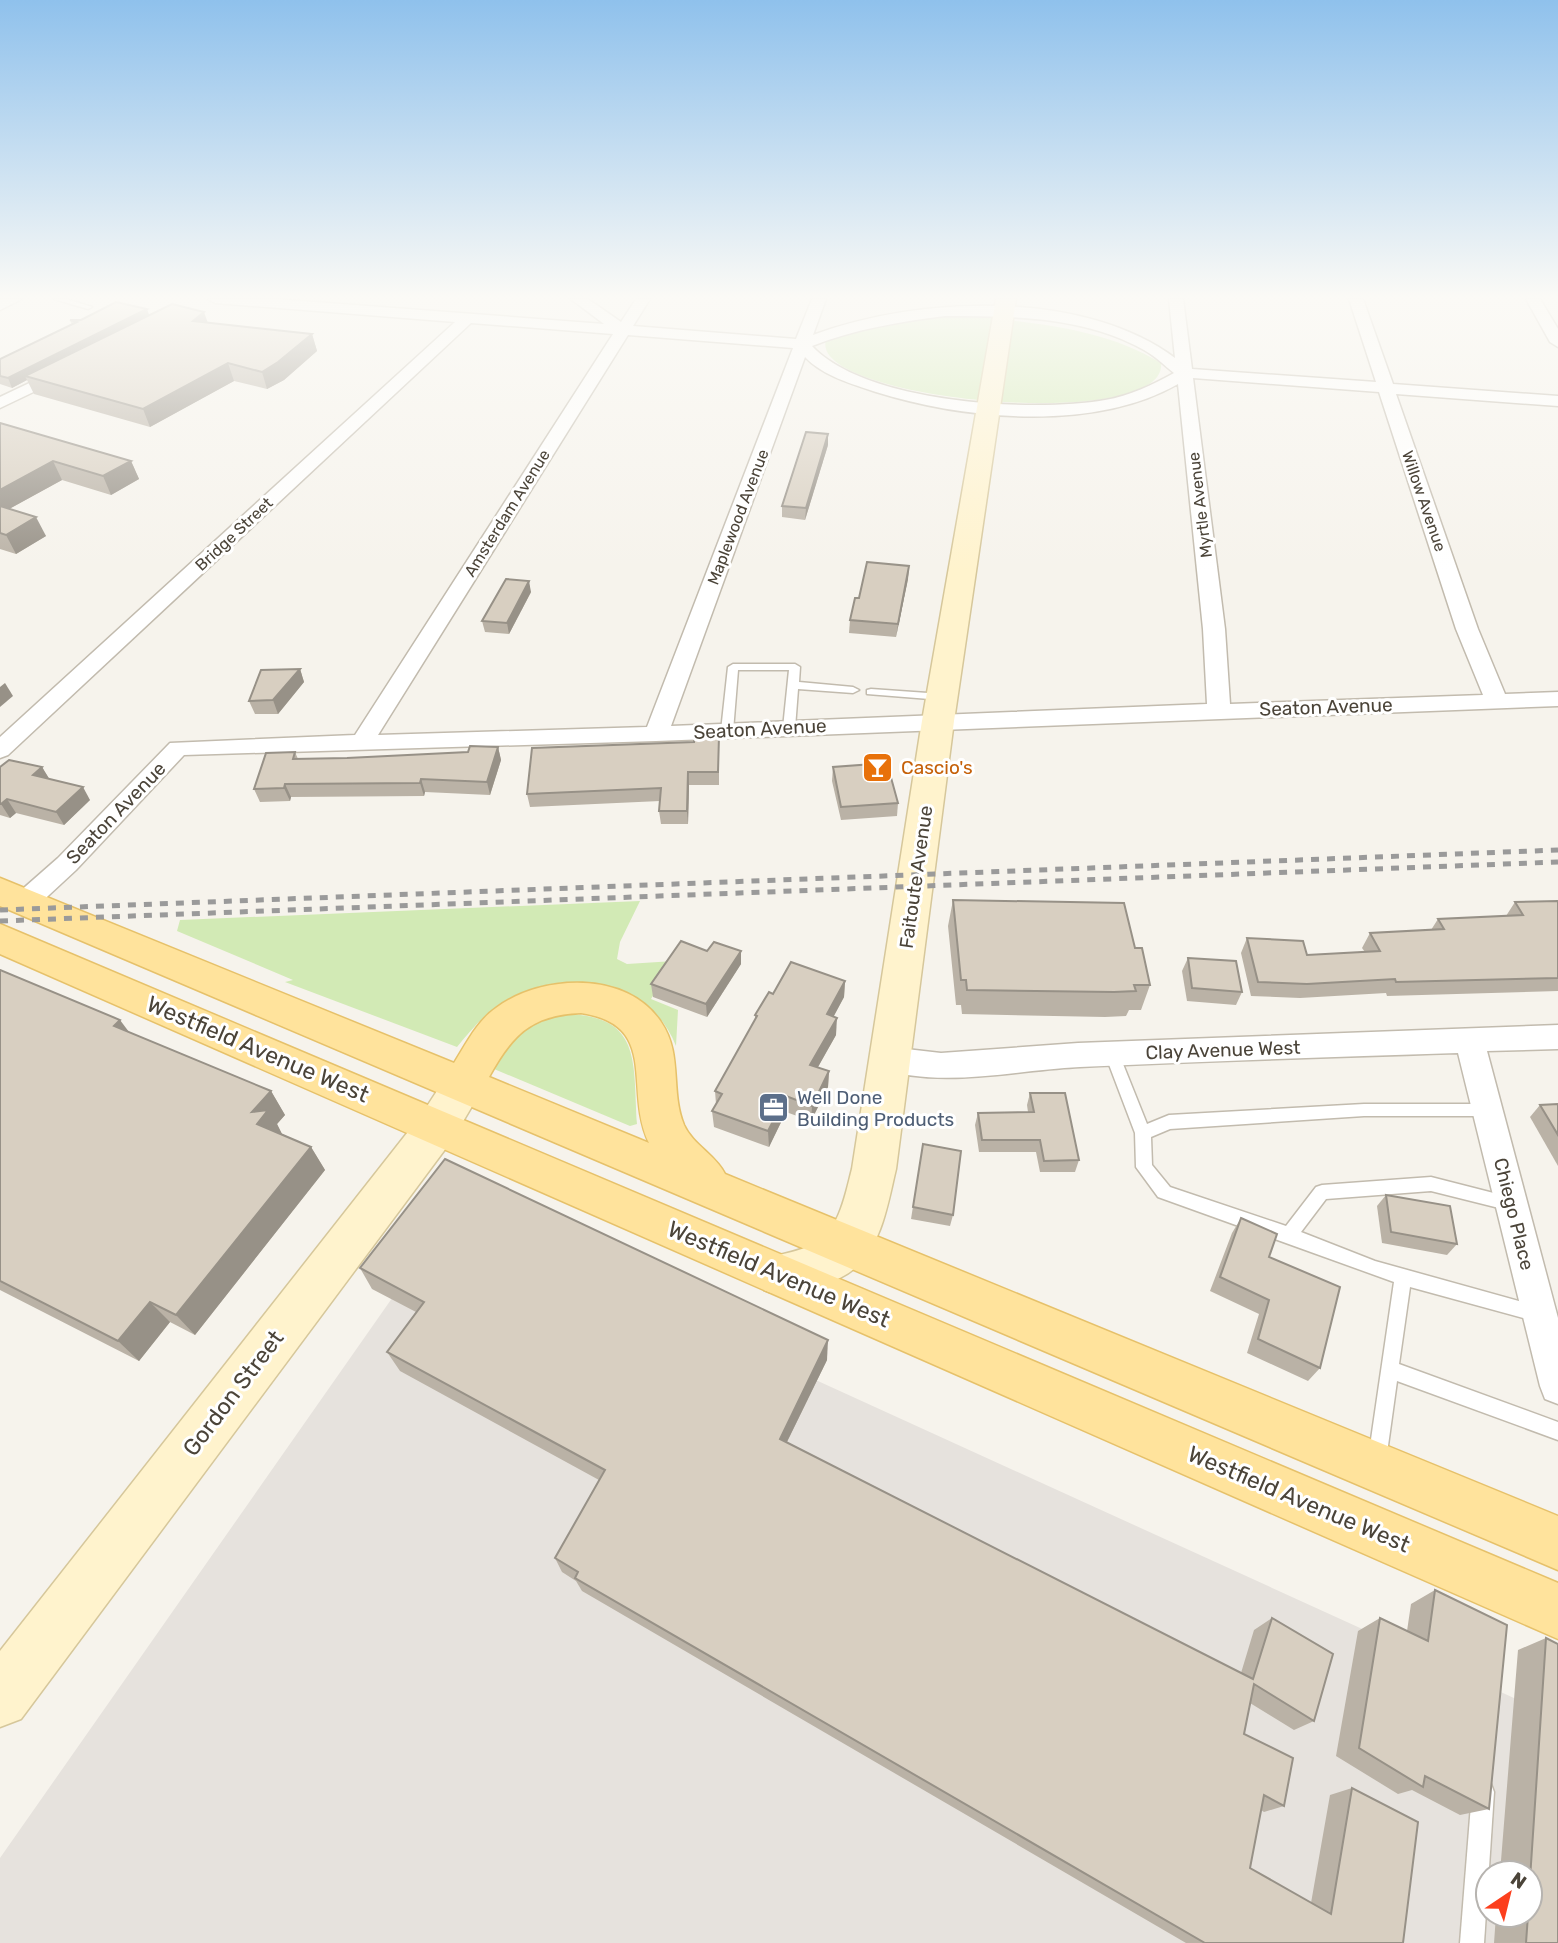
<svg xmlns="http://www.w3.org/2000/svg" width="1558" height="1943" viewBox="0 0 1558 1943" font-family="Rubik,sans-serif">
  <rect width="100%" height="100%" fill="#f6f3ec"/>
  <path fill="#e6e2dd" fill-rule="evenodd" d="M451 1214 1558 1718V1943H0V1858ZM1488 1873H1530V1915H1488Z"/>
  <g fill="#d2eab5">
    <path d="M971 316C1035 323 1104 328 1161 363 1169 434 807 401 826 340L857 326 936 317Z"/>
    <path d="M640 901 620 942 617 959 627 964 674 961 651 999 678 1010 676 1046C649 976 561 967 503 1002 484 1014 471 1030 457 1047L285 982 293 980 177 931 180 920Z"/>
    <path d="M558 1014C642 1013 633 1058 637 1124L630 1126 494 1069 491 1063 528 1026Z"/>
  </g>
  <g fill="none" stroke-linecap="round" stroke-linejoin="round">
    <defs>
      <g id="lane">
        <path d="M54 299H66L92 307 88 309Z"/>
        <path d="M733 664H795L800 667 799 682 853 687 859 690 853 693 798 689 795 728 789 732 783 728 789 670H738L733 731 727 735 721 731 728 667Z"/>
        <path d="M871 689 942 694 948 697 942 700 867 694V690Z"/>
        <path d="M1112 1048 1117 1050 1119 1054 1147 1124 1169 1115 1364 1104H1487L1492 1105 1495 1110 1492 1115 1487 1116H1364L1170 1129 1151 1137 1152 1165 1170 1187 1286 1226 1316 1187 1322 1185 1431 1177 1517 1199 1519 1204 1517 1209 1511 1211 1431 1191 1326 1199 1301 1232 1375 1261 1544 1308 1547 1314 1544 1320 1538 1322 1410 1287 1399 1364 1558 1422V1440L1397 1381 1386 1460 1384 1467 1377 1469 1370 1467 1368 1460 1394 1282 1158 1197 1136 1167 1135 1133 1105 1054 1107 1050Z"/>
        <path d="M1483 1781 1491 1784 1494 1792 1484 1943H1460L1472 1792 1475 1784Z"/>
      </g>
      <g id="street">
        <path d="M3 299H22L0 310V300Z"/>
        <path d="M208 299H275L604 324 571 299H588L621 322 636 299H650L633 326 796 339 812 299H826L813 335C918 296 1082 289 1175 358L1169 299H1183L1192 369 1376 382 1349 299H1363L1393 384 1558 396V406L1396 394 1478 629 1505 694 1558 692V706L656 741 184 755 76 870 35 908 26 911 17 908 13 901 17 894 58 858 170 743 355 735 613 334 471 323 8 755 0 758V737L455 322 215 303ZM945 316C1011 316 1084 316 1144 350 1155 356 1164 365 1174 373 1152 385 1130 396 1105 400 1031 413 865 403 812 346 856 329 898 322 945 316ZM628 335 793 348 647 727 378 735ZM805 357C823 376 852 384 876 392 966 420 1094 432 1178 384L1203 629 1207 704 671 726ZM1193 378 1379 392 1456 629 1483 695 1230 704 1225 629Z"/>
        <path d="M1526 299H1540L1558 329V347L1550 342Z"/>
        <path d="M63 367 69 369 71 372 69 375 0 408V397Z"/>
        <path d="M1558 1025V1049L1487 1051 1558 1318V1404L1545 1399 1540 1386 1458 1053C1332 1057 1206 1061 1080 1067 1015 1070 941 1089 878 1068L874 1059 878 1050 889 1047 941 1053 1078 1043Z"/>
      </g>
      <g id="secondary">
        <path d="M996 299H1016L954 721 896 1169C888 1202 882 1245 855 1268 844 1278 830 1282 816 1287 797 1294 783 1298 764 1290L758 1275 764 1260C778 1254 793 1253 807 1247 839 1235 844 1199 852 1169L922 721Z"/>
        <path d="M463 1069 478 1074 484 1086 452 1140 21 1719 0 1727V1651L422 1114 448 1074Z"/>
      </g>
      <g id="primary">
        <path d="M0 878 454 1063C466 1044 477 1021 496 1008 541 974 627 970 661 1022 683 1054 670 1091 684 1125 693 1145 716 1155 725 1174L1558 1516V1570L0 906ZM581 1013C661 1025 623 1089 649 1143L489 1077C512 1035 531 1015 581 1013Z"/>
        <path d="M0 924 1558 1583V1639L0 954Z"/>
      </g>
    </defs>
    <use href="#lane" stroke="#c2bbae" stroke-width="3"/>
    <use href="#street" stroke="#c2bbae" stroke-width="3"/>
    <use href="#secondary" stroke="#d6c79b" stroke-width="3"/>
    <use href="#primary" stroke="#e6c16a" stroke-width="3"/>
    <use href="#lane" fill="#fff" fill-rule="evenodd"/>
    <use href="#street" fill="#fff" fill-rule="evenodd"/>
    <use href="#secondary" fill="#fff3cd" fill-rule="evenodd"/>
    <use href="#primary" fill="#ffe39c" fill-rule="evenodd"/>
    <g stroke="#9a9a9a" stroke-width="5" stroke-dasharray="8 8" stroke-linecap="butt">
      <path d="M0 910 1558 850"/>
      <path d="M0 921 1558 862"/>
    </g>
  </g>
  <g fill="#bab2a6">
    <path d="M147 309 149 316 312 334 317 351 284 380 267 389 234 381 150 427 34 394 27 380 12 388 0 384V359L72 325 70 320H81Z"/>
    <path d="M0 423 131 461 139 479 111 495 62 480 9 509 46 536 16 554 0 549Z"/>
    <path d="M828 445 805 520 782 517V506Z"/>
    <path d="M909 566 908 579 896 637 849 633 850 620 859 598Z"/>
    <path d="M531 592 509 634 485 632 482 621Z"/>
    <path d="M300 669 304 682 278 714H255L249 701Z"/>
    <path d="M498 747 501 760 490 795 425 792 424 796 291 797 290 801 260 802 254 789 295 752 298 759 347 758 468 752Z"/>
    <path d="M719 748V785H689L688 824H661L659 811 660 801 530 807 527 794Z"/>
    <path d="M0 767H42L49 779 90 800 64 825 16 813 10 818 0 815Z"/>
    <path d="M833 767 898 803 897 816 841 820 832 781Z"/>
    <path d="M953 900 1135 948 1150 985 1141 1010H1129L1126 1016 1105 1017 962 1014 961 1005H956L948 926Z"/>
    <path d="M1558 901V991L1387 996 1386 993 1300 998 1251 996 1241 953 1247 938 1307 955 1365 952 1362 948 1370 933 1431 930 1438 919 1506 916 1515 902Z"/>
    <path d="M707 951H741V964L707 1017 653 997 651 984Z"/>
    <path d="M1188 958 1242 992 1236 1005 1187 1001 1182 971Z"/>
    <path d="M0 970 129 1032 271 1091 285 1115 277 1124 282 1134 311 1147 325 1170 195 1335 170 1322 139 1361 0 1290Z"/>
    <path d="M845 981 844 997 833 1017 836 1035 818 1067 829 1071 828 1087 811 1121 786 1112 769 1147 714 1127 712 1111 716 1104 715 1091 755 1020V1015L773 994Z"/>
    <path d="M1030 1093 1079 1160 1075 1172H1040L1036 1152H979L975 1125 978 1113 1028 1112 1027 1105Z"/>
    <path d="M1558 1104V1166L1530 1117 1540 1105Z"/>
    <path d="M923 1144 953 1215 950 1226 911 1219Z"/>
    <path d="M1386 1195 1457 1244 1447 1255 1382 1243 1377 1206Z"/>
    <path d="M1241 1218 1320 1368 1308 1381 1247 1353 1259 1314 1210 1291 1232 1233Z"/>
    <path d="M360 1268 827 1360 787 1442 1241 1673 1254 1630 1272 1618 1314 1721 1294 1730 1250 1703 1244 1734 1284 1806 1264 1812 1261 1810 1250 1868 1311 1903 1330 1795 1352 1788 1403 1943H1186L582 1591 576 1581 562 1572 555 1558 599 1480 400 1371 387 1352 416 1312 372 1289Z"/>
    <path d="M1435 1590 1489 1809 1460 1815 1412 1790 1398 1794 1336 1756 1358 1631 1380 1618 1407 1631 1411 1604Z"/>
    <path d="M1546 1638 1558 1943H1494L1496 1915H1530V1873H1500L1518 1650Z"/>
  </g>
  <g fill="#979187">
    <path d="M147 309 150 318 25 376 27 380 12 388 8 378Z"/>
    <path d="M204 312 210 329 193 321Z"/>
    <path d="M312 334 317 351 284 380 267 389 262 372Z"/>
    <path d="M228 363 234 381 150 427 143 409Z"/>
    <path d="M828 434V445L805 520 806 508Z"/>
    <path d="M53 461 62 480 0 514V490Z"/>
    <path d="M131 461 139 479 111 495 103 476Z"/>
    <path d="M36 517 46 536 16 554 6 535Z"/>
    <path d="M909 566 908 579 896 637 898 624Z"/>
    <path d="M529 581 531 592 509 634 507 623Z"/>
    <path d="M300 669 304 682 278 714 273 700Z"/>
    <path d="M5 683 13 696 0 707V687Z"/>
    <path d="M498 747 501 760 490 795 487 782Z"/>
    <path d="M42 767 50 780 33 775Z"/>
    <path d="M688 772 689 785 688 824 687 811Z"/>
    <path d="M421 779 425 792 424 796 420 783Z"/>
    <path d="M285 784 291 797 290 801 284 788Z"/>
    <path d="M83 787 90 800 64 825 56 812Z"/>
    <path d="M7 799 16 813 10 818 1 804Z"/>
    <path d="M741 951V964L707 1017 706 1004Z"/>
    <path d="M845 981 844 997 826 1031 827 1014Z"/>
    <path d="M837 1018 836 1035 810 1081V1065Z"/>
    <path d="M120 1020 138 1044 114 1026Z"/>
    <path d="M829 1071 828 1087 811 1121 812 1106Z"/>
    <path d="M271 1091 285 1115 277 1124 282 1134 272 1147 257 1124 252 1112Z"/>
    <path d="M786 1096V1112L769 1147 768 1131Z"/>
    <path d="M311 1147 325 1170 195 1335 176 1315Z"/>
    <path d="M150 1302 170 1322 139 1361 118 1341Z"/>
    <path d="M828 1340 827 1360 780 1456V1439Z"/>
  </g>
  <g fill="#d8cfc1" stroke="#979187" stroke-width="2">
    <path d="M116 302 147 309 8 378 0 376V359L77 322 70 320H81Z"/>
    <path d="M172 304 204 312 193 321 312 334 278 362 262 372 228 363 143 409 25 376Z"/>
    <path d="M0 423 131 461 103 476 53 461 0 490Z"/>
    <path d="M806 432 828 434 806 508 782 506Z"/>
    <path d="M0 506 36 517 6 535 0 533Z"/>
    <path d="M867 562 909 566 898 624 850 620 855 598H859Z"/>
    <path d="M506 579 529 581 507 623 482 621Z"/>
    <path d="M300 669 273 700 249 701 261 670Z"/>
    <path d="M694 736H719L718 772H688L687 811H659L661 788 527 794 532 748 694 742Z"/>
    <path d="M470 746 498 747 487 782 421 779 420 783 285 784 284 788 254 789 266 753 295 752 293 759 347 758 468 752Z"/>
    <path d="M9 760 42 767 33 775 83 787 56 812 7 799 1 804H0V767Z"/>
    <path d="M887 763 898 803 841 807 833 767Z"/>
    <path d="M953 900 1124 903 1135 948H1142L1150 985H1134L1136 991 1114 992 967 990 966 980H961Z"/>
    <path d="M1558 901V978L1396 982 1395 979 1307 984 1258 982 1247 938 1303 941 1307 955 1380 951 1370 933 1444 929 1438 919 1523 915 1515 902Z"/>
    <path d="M681 941 707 951 714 942 741 951 706 1004 651 984Z"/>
    <path d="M1188 958 1236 961 1242 992 1192 988Z"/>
    <path d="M791 962 845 981 827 1014 837 1018 810 1065 829 1071 812 1106 786 1096 768 1131 712 1111 722 1094 715 1091 757 1016 755 1015 769 992 773 994Z"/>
    <path d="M0 970 120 1020 114 1026 271 1091 252 1112 268 1110 257 1124 311 1147 176 1315 150 1302 118 1341 0 1281Z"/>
    <path d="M1030 1093H1065L1079 1160 1044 1161 1040 1140H982L978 1113 1034 1112Z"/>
    <path d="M1558 1104V1135L1540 1105Z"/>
    <path d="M923 1144 961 1151 953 1215 913 1207Z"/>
    <path d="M445 1159 828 1340 780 1439 1253 1679 1272 1618 1333 1654 1314 1721 1254 1684 1244 1734 1293 1758 1284 1806 1264 1795 1250 1868 1331 1914 1352 1788 1418 1822 1403 1943H1205L575 1578 578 1572 555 1558 605 1470 387 1352 424 1302 360 1268Z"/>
    <path d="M1386 1195 1450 1206 1457 1244 1391 1232Z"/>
    <path d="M1241 1218 1277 1234 1269 1257 1340 1287 1320 1368 1258 1339 1269 1300 1220 1277Z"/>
    <path d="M1435 1590 1507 1625 1489 1809 1425 1776 1423 1787 1359 1748 1380 1618 1428 1641Z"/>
    <path d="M1546 1638 1558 1644V1943H1526L1528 1915H1530V1879Z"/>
  </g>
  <linearGradient id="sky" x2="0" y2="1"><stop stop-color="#8fc1ec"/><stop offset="0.52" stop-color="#fbfaf6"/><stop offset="1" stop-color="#fbfaf6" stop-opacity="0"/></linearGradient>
  <rect width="1558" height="571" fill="url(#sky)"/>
  <defs>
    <symbol id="bar-square" viewBox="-11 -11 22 22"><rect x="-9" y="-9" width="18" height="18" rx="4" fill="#e8710a" stroke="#fff"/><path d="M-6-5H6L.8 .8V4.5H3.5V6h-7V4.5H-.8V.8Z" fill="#fff"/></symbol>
    <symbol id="office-square" viewBox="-11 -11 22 22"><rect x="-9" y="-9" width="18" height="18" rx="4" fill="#5c6f8a" stroke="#fff"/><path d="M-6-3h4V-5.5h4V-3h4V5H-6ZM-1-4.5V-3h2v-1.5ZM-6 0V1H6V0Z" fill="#fff"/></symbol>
  </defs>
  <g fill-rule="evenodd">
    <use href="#bar-square" x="860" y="750" width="35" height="35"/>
    <use href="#office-square" x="756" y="1090" width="35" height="35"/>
  </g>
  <g text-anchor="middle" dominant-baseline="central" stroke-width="6" stroke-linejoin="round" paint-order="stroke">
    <g font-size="16" fill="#4b4439" stroke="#fff">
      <text transform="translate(1424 501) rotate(71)">Willow Avenue</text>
      <text transform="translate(1200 505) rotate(-97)">Myrtle Avenue</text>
      <text transform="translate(507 513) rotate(-58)">Amsterdam Avenue</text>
      <text transform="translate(738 517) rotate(-69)">Maplewood Avenue</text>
      <text transform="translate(234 534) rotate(-43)">Bridge Street</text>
    </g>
    <g font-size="19" fill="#4b4439" stroke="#fff">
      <text transform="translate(1326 707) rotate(-2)">Seaton Avenue</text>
      <text transform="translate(760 729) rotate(-3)">Seaton Avenue</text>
      <text transform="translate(116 813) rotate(-46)">Seaton Avenue</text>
      <text transform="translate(916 877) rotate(-82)">Faitoute Avenue</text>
      <text transform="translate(1223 1050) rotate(-2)">Clay Avenue West</text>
      <text transform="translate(1514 1214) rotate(76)">Chiego Place</text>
    </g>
    <g font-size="19" fill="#c56008" stroke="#fff" text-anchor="start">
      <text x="901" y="767">Cascio's</text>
    </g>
    <g font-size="19" fill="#4e5e75" stroke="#fff" text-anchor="start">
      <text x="797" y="1097">Well Done<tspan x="797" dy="22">Building Products</tspan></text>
    </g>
    <g font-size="23" fill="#4b4439" stroke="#fff">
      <text transform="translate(258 1049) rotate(23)">Westfield Avenue West</text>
      <text transform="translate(779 1274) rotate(23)">Westfield Avenue West</text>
      <text transform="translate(233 1393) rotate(-53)">Gordon Street</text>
      <text transform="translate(1299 1499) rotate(23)">Westfield Avenue West</text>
    </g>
  </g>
  <g transform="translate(1509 1894) rotate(35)"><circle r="33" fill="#ffffff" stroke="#b7b4b0" stroke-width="2"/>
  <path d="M0-5L12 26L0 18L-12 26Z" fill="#fc3f1d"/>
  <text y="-10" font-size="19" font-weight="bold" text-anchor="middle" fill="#4b4439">N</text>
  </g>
</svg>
